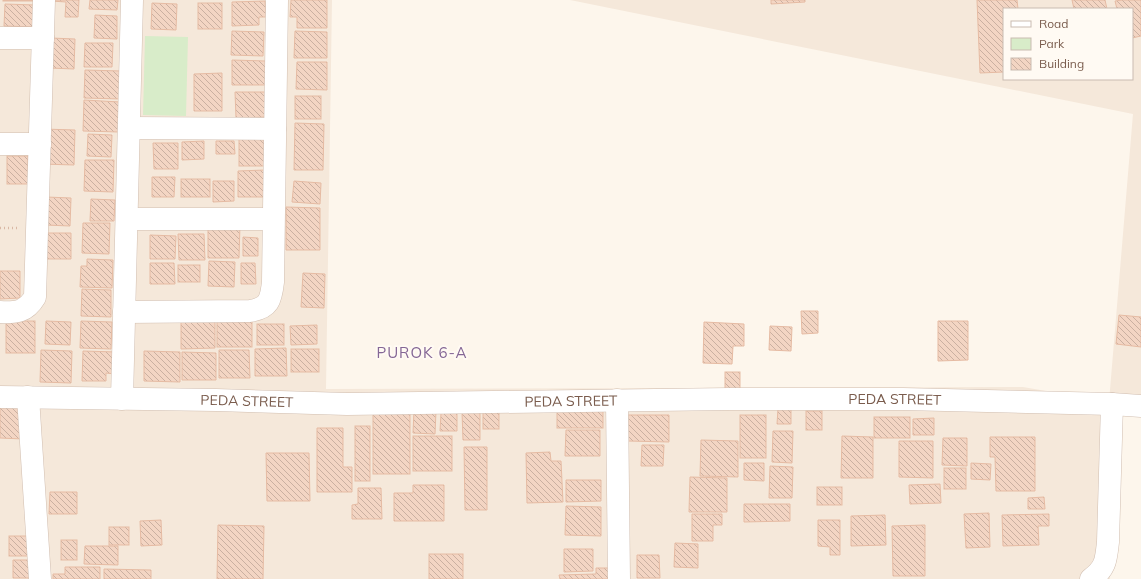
<svg xmlns="http://www.w3.org/2000/svg" width="1141" height="579" viewBox="0 0 1141 579" font-family="Mulish,sans-serif">
  <defs>
    <pattern id="building-back-hatch" width="6" height="6" patternUnits="userSpaceOnUse"><rect width="6" height="6" fill="#f3d5c3"/><path d="M-1 5l2 2M0 0l6 6M5-1l2 2" fill="none" stroke="#cab0a1"/></pattern>
  </defs>
  <rect width="100%" height="100%" fill="#fdf6ec"/>
  <path fill="#f5e8da" fill-rule="evenodd" d="M0 0H332L326 389 1023 387 1109 402 1133 114 570 0H1141V404L1109 402 1110 579H0ZM1004 9H1132V79H1004Z"/>
  <path fill="#d8ecc9" d="M145 36 188 37 186 116 143 115Z"/>
  <g fill="url(#building-back-hatch)" stroke="#e6bba3">
    <rect x="3" y="0" width="31" height="1"/>
    <path d="M51 0H79L78 17H65L66 2 51 1Z"/>
    <path d="M90 0H118L117 10 89 9Z"/>
    <path d="M291 0H327V28H297V17H290Z"/>
    <path d="M771 0H805V2L771 4Z"/>
    <path d="M977 0H1017L1018 9H1004V72L980 73Z"/>
    <path d="M1072 0H1105L1107 9H1074Z"/>
    <path d="M1122 0H1141V36L1132 38V9H1117L1115 1Z"/>
    <path d="M265 1 266 17H259V25L232 26V2Z"/>
    <path d="M152 3 177 4 176 30 151 29Z"/>
    <rect x="198" y="3" width="24" height="26"/>
    <path d="M5 4 35 5 34 27 4 26Z"/>
    <path d="M95 15 117 16V39L94 38Z"/>
    <path d="M232 31 264 32 263 56 231 55Z"/>
    <path d="M295 31 327 32V58H294Z"/>
    <path d="M51 38 75 39 74 69 50 68Z"/>
    <path d="M85 43H113L112 67H84Z"/>
    <path d="M232 60 266 61 265 85H232Z"/>
    <path d="M297 62H327V90L296 89Z"/>
    <path d="M85 70 121 71V99L84 98Z"/>
    <path d="M222 73V111H194V74Z"/>
    <path d="M235 92H267V117L236 118Z"/>
    <rect x="295" y="96" width="26" height="23"/>
    <path d="M84 100 120 102 119 132 83 131Z"/>
    <path d="M295 123 324 124 323 170H294Z"/>
    <path d="M43 129 75 130 74 165 42 164Z"/>
    <path d="M88 134 112 135 111 157 87 156Z"/>
    <rect x="239" y="136" width="27" height="30"/>
    <path d="M204 141V159L182 160V142Z"/>
    <path d="M216 141H234L235 154H216Z"/>
    <path d="M153 143H178V169H154Z"/>
    <rect x="7" y="156" width="21" height="28"/>
    <path d="M85 160H114L113 192 84 191Z"/>
    <path d="M265 170V197H238V171Z"/>
    <path d="M152 177H175L174 197H152Z"/>
    <rect x="181" y="179" width="29" height="18"/>
    <path d="M213 181H234V201L213 202Z"/>
    <path d="M294 181 321 183 320 204 292 202Z"/>
    <path d="M46 197 71 198 70 226 45 225Z"/>
    <path d="M91 199 115 200 114 221H90Z"/>
    <path d="M286 207 320 208V250H286Z"/>
    <path d="M83 223H110L109 254 82 253Z"/>
    <path d="M208 224 240 225 239 258H208Z"/>
    <path d="M47 233H71V259H46Z"/>
    <path d="M178 234H204L205 260H179Z"/>
    <path d="M150 235 176 236 175 259H150Z"/>
    <path d="M243 237 258 238V256H243Z"/>
    <path d="M87 259 113 260 112 288 80 287 81 266H87Z"/>
    <path d="M209 261 235 262 234 287 208 286Z"/>
    <path d="M150 263H174L175 284H150Z"/>
    <path d="M241 263H255L256 284H241Z"/>
    <rect x="178" y="265" width="22" height="17"/>
    <path d="M0 271H20V298L0 299Z"/>
    <path d="M303 273 325 274 324 308 301 307Z"/>
    <path d="M82 289 111 290V317L81 316Z"/>
    <path d="M801 311H818V333L802 334Z"/>
    <path d="M1119 315 1141 317V347L1116 344Z"/>
    <path d="M181 319H215V348L181 349Z"/>
    <rect x="217" y="320" width="35" height="27"/>
    <rect x="6" y="321" width="29" height="32"/>
    <path d="M46 321 71 322 70 345 45 344Z"/>
    <path d="M81 321 112 322 111 349 80 348Z"/>
    <path d="M938 321H968V360L938 361Z"/>
    <path d="M704 322 744 324V346H733L732 364 703 363Z"/>
    <rect x="257" y="324" width="27" height="21"/>
    <path d="M317 325V344L291 345 290 326Z"/>
    <path d="M770 326 792 327 791 351 769 350Z"/>
    <path d="M286 348 287 376H255V349Z"/>
    <rect x="291" y="349" width="28" height="23"/>
    <path d="M41 350 72 351 71 383 40 382Z"/>
    <path d="M219 350H249L250 378H219Z"/>
    <path d="M83 351 116 352 115 374 106 373V381H82Z"/>
    <path d="M144 351 180 352V382L144 381Z"/>
    <path d="M182 352 216 353V380H182Z"/>
    <rect x="725" y="372" width="15" height="17"/>
    <path d="M0 405 24 406 23 439 0 438Z"/>
    <path d="M778 409H791V424H777Z"/>
    <path d="M414 410 436 411 435 434 413 433Z"/>
    <rect x="557" y="411" width="46" height="17"/>
    <rect x="806" y="411" width="16" height="19"/>
    <rect x="373" y="412" width="37" height="62"/>
    <path d="M462 412H480V440H463Z"/>
    <rect x="483" y="412" width="16" height="17"/>
    <path d="M441 413H457V431H440Z"/>
    <path d="M628 415H669V442L628 441Z"/>
    <rect x="740" y="415" width="26" height="43"/>
    <rect x="874" y="417" width="36" height="21"/>
    <path d="M934 418V435H913V419Z"/>
    <rect x="355" y="426" width="15" height="55"/>
    <path d="M317 428H343V467H352V492H317Z"/>
    <path d="M566 430H600V456H565Z"/>
    <path d="M773 431H793L792 463 772 462Z"/>
    <rect x="413" y="436" width="39" height="35"/>
    <path d="M842 436 873 437V478H841Z"/>
    <path d="M990 437H1035V491H996L995 457H990Z"/>
    <path d="M943 438H967V466L942 465Z"/>
    <path d="M701 440 738 441V477L700 476Z"/>
    <path d="M899 441H933V478L899 477Z"/>
    <path d="M642 445H664L663 466H641Z"/>
    <path d="M464 447H487V510H465Z"/>
    <path d="M550 452 551 461H561L563 502 527 503 526 453Z"/>
    <path d="M266 453H309L310 501H267Z"/>
    <path d="M744 463H764V481L744 480Z"/>
    <path d="M971 463 991 464 990 480 971 479Z"/>
    <path d="M770 466 793 467 792 498H769Z"/>
    <rect x="944" y="468" width="22" height="21"/>
    <path d="M690 477 727 478V512H689Z"/>
    <path d="M566 480H601V501L566 502Z"/>
    <path d="M940 484 941 503 910 504 909 485Z"/>
    <path d="M413 485H444V521H394V493H413Z"/>
    <rect x="817" y="487" width="25" height="18"/>
    <path d="M358 488H381L382 519H352V505L358 504Z"/>
    <path d="M50 492H77V514H49Z"/>
    <path d="M1044 497 1045 509H1028V498Z"/>
    <path d="M744 504H790V521L744 522Z"/>
    <path d="M566 506 601 507V536L565 535Z"/>
    <path d="M989 513 990 547 966 548 964 514Z"/>
    <path d="M692 514H722V525H713V541H692Z"/>
    <path d="M1049 514V526H1038L1039 545 1003 546 1002 515Z"/>
    <path d="M885 515 886 545 851 546V516Z"/>
    <path d="M161 520 162 545 141 546 140 521Z"/>
    <path d="M818 520H840V555H830V547L818 546Z"/>
    <path d="M218 525 264 526 263 579H217Z"/>
    <path d="M925 525V576H893L892 526Z"/>
    <rect x="109" y="527" width="20" height="18"/>
    <rect x="9" y="536" width="19" height="20"/>
    <rect x="61" y="540" width="16" height="20"/>
    <path d="M675 543 698 544V568L674 567Z"/>
    <path d="M85 546H118V565L84 564Z"/>
    <path d="M564 549H593V571L564 572Z"/>
    <rect x="429" y="554" width="34" height="25"/>
    <path d="M637 555H659L660 578H637Z"/>
    <path d="M13 560H30L31 578H13Z"/>
    <path d="M65 567H100V579H53V574H65Z"/>
    <path d="M596 568H609V579H560L559 575 596 574Z"/>
    <path d="M104 569 151 570V579H104Z"/>
  </g>
  <g fill="none" stroke-linecap="round" stroke-linejoin="round">
    <defs>
      <g id="minor">
        <path d="M0 38H43"/>
        <path d="M129 128 275 129"/>
        <path d="M0 144H40"/>
        <path d="M127 219H273"/>
        <path d="M0 312C16 313 26 312 35 297L44 0"/>
        <path d="M124 312 250 311C269 308 271 300 273 282L277 0"/>
        <path id="s1" d="M0 397 216 400 347 404 729 399H903L1112 404 1141 406"/>
        <path d="M28 397 40 579"/>
        <path d="M122 399 132 0"/>
        <path d="M617 400 619 579"/>
        <path d="M1091 579C1106 568 1106 560 1108 542L1112 404"/>
      </g>
    </defs>
    <use href="#minor" stroke="#d1beb0" stroke-width="23"/>
    <path stroke="#d9b8a5" stroke-width="2.5" stroke-dasharray="1 3" stroke-linecap="butt" d="M0 228H17"/>
    <use href="#minor" stroke="#fff" stroke-width="22"/>
  </g>
  <g text-anchor="middle" dominant-baseline="central" stroke-width="4" stroke-linejoin="round" paint-order="stroke">
    <g font-size="14" fill="#7a5c4d" stroke="#fffaf3">
      <text stroke="none"><textPath href="#s1" startOffset="895">PEDA STREET</textPath></text>
      <text stroke="none"><textPath href="#s1" startOffset="247">PEDA STREET</textPath></text>
      <text stroke="none"><textPath href="#s1" startOffset="571">PEDA STREET</textPath></text>
    </g>
    <g font-size="15" letter-spacing="1" fill="#846695" stroke="#fffaf3">
      <text x="422" y="352">PUROK 6-A</text>
    </g>
  </g>
  <rect x="1003" y="8" width="130" height="72" fill="#fffaf3" stroke="#cabbb1"/>
  <rect x="1011" y="21" width="20" height="6" fill="#ffffff" stroke="#cabbb1"/>
  <text x="1039" y="28" font-size="12" fill="#7a5c4d">Road</text>
  <rect x="1011" y="38" width="20" height="12" fill="#d8ecc9" stroke="#cabbb1"/>
  <text x="1039" y="48" font-size="12" fill="#7a5c4d">Park</text>
  <rect x="1011" y="58" width="20" height="12" fill="url(#building-back-hatch)" stroke="#cabbb1"/>
  <text x="1039" y="68" font-size="12" fill="#7a5c4d">Building</text>
</svg>
